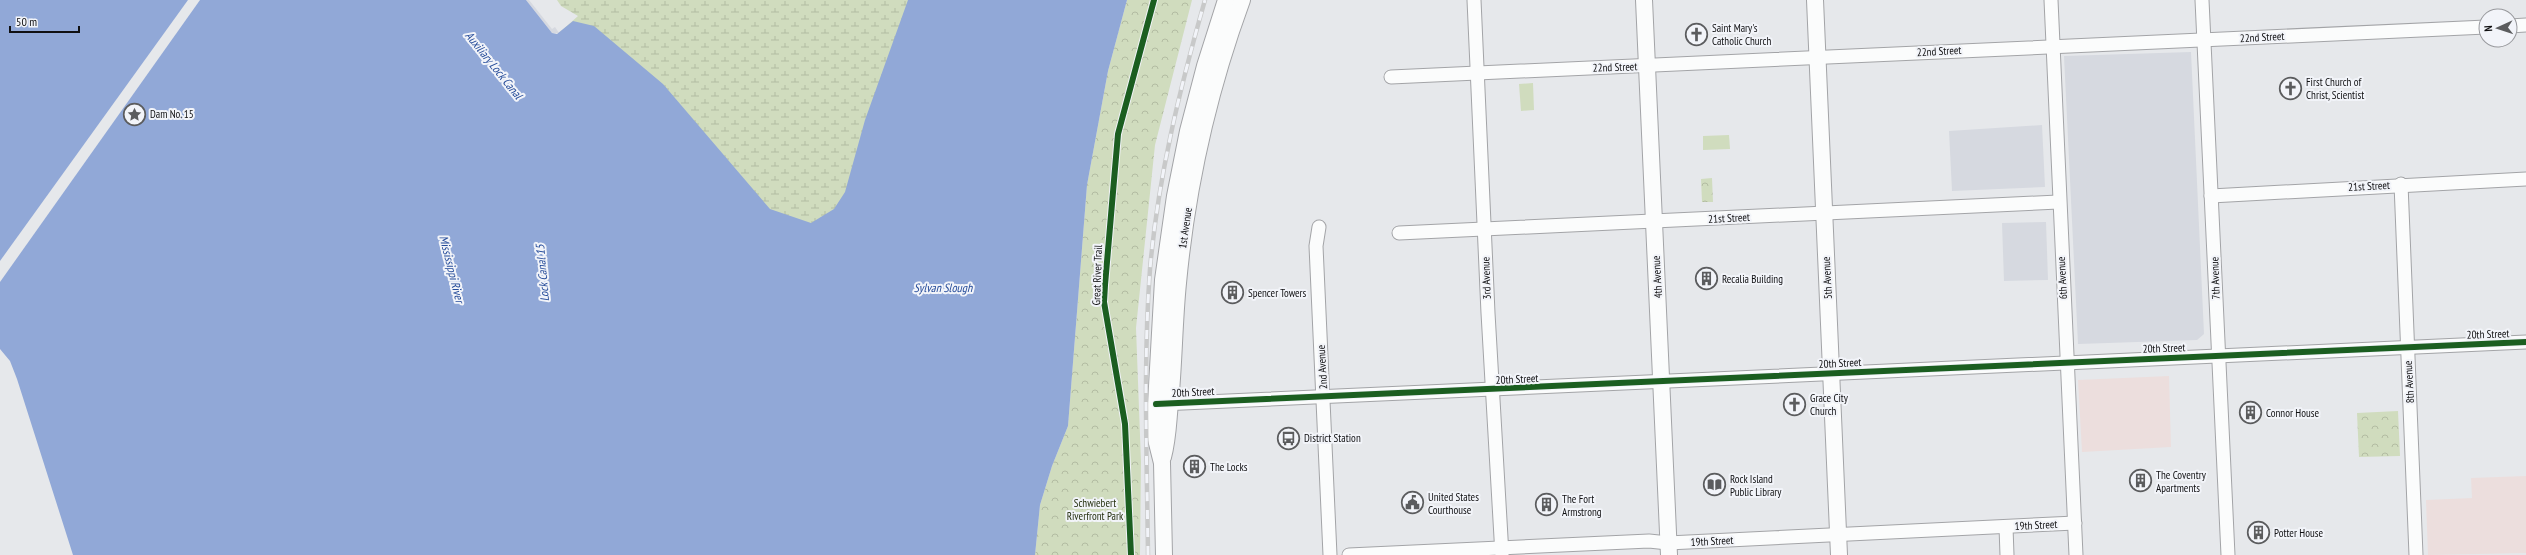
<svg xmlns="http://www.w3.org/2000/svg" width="2526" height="555" viewBox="0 0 2526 555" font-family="'PT Sans Narrow',sans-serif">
  <defs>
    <pattern id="forest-crowns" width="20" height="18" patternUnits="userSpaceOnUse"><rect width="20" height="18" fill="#d0dcbe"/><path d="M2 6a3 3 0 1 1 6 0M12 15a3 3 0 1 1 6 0" fill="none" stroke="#b2bca2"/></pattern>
    <pattern id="wetland-marsh" width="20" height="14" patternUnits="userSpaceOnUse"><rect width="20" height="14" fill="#d0dcbe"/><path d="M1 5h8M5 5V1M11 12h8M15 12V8" fill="none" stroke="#b2bca2"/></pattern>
  </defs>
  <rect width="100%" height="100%" fill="#e6e8eb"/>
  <g fill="#ecdedd">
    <path d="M2169 376 2171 447 2082 452 2078 380Z"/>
    <path d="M2526 476V553L2428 555 2426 500 2472 498 2471 478Z"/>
  </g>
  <g fill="#d6d9e0">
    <path d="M526 0H529L552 29 555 27 559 33H552Z"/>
    <path d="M2191 52 2204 334 2197 340 2078 344 2064 56Z"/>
    <path d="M2042 125 2045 187 1952 191 1949 131Z"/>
    <path d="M2046 222 2048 280 2004 281 2002 223Z"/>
  </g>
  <g fill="#d0dcbe">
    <path d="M1533 83 1534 110 1521 111 1519 84Z"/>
    <path d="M1729 135 1730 149 1703 150V136Z"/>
  </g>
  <g fill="url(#forest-crowns)">
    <path d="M1127 0H1192L1155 145 1136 328 1141 462 1140 555H1035L1040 505 1052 466 1068 426 1087 185 1108 71Z"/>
    <path d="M1712 178 1713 202H1702L1701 179Z"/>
    <path d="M2398 411 2400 456 2359 457 2357 413Z"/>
  </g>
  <path fill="url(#wetland-marsh)" d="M557 0H931L877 147 805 266 559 33 578 16 561 6Z"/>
  <path fill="#91a8d7" d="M0 0H526L552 33 557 34 573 21 594 26 663 84 770 209 811 223 834 209 845 192 865 120 908 0H1127L1108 71 1087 185 1068 426 1052 466 1040 505 1035 555H73L17 379 10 361 0 349Z"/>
  <path fill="#e6e8eb" d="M188 0H200L0 282V261Z"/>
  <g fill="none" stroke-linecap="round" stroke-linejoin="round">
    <defs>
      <g id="minor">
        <path d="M1474 0 1488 313 1502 555"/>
        <path d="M2051 0 2076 555"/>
        <path d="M2202 0 2228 555"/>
        <path d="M2510 26 2526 25"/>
        <path d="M1391 77 2486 27"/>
        <path d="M2401 184 2416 555"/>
        <path d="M2211 196 2526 179"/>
        <path d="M1319 227 1316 246 1330 555"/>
        <path d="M1399 233 2058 202"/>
        <path d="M1161 404 2526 342"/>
        <path d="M2006 527 2007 555"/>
        <path d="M1349 555 1649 541 1668 543 2075 523"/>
      </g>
      <g id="major">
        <path d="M1644 0 1669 555"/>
        <path d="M1815 0 1839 555"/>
        <path d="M1163 457C1168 439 1168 422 1170 403 1174 363 1174 323 1178 283 1187 187 1209 90 1242 0"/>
        <path d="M1164 555 1162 463 1156 439V404L1163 280 1175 196 1188 131 1205 66 1226 0"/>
      </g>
    </defs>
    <use href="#minor" stroke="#a3a4a7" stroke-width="15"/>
    <use href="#major" stroke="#a3a4a7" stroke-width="18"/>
    <use href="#minor" stroke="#fbfcfc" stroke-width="13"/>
    <use href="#major" stroke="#fbfcfc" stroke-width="16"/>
    <defs>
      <path id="rail" d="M1148 555C1147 460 1143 364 1150 269 1158 177 1180 88 1205 0"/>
    </defs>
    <use href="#rail" stroke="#c8c9c9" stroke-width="4.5"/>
    <use href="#rail" stroke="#f2f4f9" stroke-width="3" stroke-dasharray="9" stroke-linecap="butt"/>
    <defs>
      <g id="cycleway">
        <path d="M1156 404 2526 342"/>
        <path d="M1131 555 1125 424 1104 302 1105 285 1118 134 1154 0"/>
      </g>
    </defs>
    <use href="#cycleway" stroke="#f2f4f9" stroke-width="8"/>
    <use href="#cycleway" stroke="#1b5e20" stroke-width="6"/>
  </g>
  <defs>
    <symbol id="church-ring" viewBox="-11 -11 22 22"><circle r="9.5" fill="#f2f4f9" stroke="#5b5c5e" stroke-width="1.5"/><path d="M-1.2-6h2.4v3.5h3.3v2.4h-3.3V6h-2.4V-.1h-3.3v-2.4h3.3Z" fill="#5b5c5e"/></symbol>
    <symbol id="sight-ring" viewBox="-11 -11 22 22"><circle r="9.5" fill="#f2f4f9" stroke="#5b5c5e" stroke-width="1.5"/><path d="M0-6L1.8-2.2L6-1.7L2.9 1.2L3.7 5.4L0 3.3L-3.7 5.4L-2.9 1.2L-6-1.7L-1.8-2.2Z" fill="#5b5c5e"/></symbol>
    <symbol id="building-ring" viewBox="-11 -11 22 22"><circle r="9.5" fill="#f2f4f9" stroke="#5b5c5e" stroke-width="1.5"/><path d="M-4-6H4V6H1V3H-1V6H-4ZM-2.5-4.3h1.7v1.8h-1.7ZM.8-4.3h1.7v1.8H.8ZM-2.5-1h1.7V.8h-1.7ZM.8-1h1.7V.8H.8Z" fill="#5b5c5e"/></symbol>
    <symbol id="bus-ring" viewBox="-11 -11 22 22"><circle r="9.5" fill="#f2f4f9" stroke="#5b5c5e" stroke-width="1.5"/><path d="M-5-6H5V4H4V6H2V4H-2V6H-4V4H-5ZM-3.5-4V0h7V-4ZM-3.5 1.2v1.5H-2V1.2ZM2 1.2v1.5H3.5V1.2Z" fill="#5b5c5e"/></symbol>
    <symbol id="library-ring" viewBox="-11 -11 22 22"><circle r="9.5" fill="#f2f4f9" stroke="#5b5c5e" stroke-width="1.5"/><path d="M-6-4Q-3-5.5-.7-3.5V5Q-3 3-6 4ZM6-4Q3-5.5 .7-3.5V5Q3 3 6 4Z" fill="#5b5c5e"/></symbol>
    <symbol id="civic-ring" viewBox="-11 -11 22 22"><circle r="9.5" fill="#f2f4f9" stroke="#5b5c5e" stroke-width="1.5"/><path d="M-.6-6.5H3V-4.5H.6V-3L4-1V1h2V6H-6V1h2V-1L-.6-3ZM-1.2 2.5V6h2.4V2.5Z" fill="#5b5c5e"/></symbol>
  </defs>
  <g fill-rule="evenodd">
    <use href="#church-ring" x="1684" y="22" width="25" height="25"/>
    <use href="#church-ring" x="2278" y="76" width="25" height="25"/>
    <use href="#sight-ring" x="122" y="102" width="25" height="25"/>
    <use href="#building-ring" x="1694" y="266" width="25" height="25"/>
    <use href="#building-ring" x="1220" y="280" width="25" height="25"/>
    <use href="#church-ring" x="1782" y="392" width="25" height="25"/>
    <use href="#building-ring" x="2238" y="400" width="25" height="25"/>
    <use href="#bus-ring" x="1276" y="426" width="25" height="25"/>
    <use href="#building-ring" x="1182" y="454" width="25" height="25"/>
    <use href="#building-ring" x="2128" y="468" width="25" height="25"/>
    <use href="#library-ring" x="1702" y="472" width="25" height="25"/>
    <use href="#civic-ring" x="1400" y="490" width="25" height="25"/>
    <use href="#building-ring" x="1534" y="492" width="25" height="25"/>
    <use href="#building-ring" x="2246" y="520" width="25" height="25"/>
  </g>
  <g text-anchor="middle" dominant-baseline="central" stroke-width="4" stroke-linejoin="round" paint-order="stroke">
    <g font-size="11" fill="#101012" stroke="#f2f4f9" text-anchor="start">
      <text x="1712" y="28">Saint Mary's<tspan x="1712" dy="13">Catholic Church</tspan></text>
      <text x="2306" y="82">First Church of<tspan x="2306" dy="13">Christ, Scientist</tspan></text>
      <text x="150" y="114">Dam No. 15</text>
      <text x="1722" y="279">Recalia Building</text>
      <text x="1248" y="293">Spencer Towers</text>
      <text x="1810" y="398">Grace City<tspan x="1810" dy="13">Church</tspan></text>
      <text x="2266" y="413">Connor House</text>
      <text x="1304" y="438">District Station</text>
      <text x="1210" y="467">The Locks</text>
      <text x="2156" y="475">The Coventry<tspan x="2156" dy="13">Apartments</tspan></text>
      <text x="1730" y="479">Rock Island<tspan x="1730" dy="13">Public Library</tspan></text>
      <text x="1428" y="497">United States<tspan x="1428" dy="13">Courthouse</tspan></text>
      <text x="1562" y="499">The Fort<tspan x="1562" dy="13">Armstrong</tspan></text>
      <text x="2274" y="533">Potter House</text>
    </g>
    <g font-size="11" fill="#101012" stroke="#f2f4f9">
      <text transform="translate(2262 37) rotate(-3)">22nd Street</text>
      <text transform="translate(1939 51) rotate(-3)">22nd Street</text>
      <text transform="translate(1615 67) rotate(-2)">22nd Street</text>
      <text transform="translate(2369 186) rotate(-3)">21st Street</text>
      <text transform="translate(1729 218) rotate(-3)">21st Street</text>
      <text transform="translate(1185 228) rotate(-82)">1st Avenue</text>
      <text transform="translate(1097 275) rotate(-88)">Great River Trail</text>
      <text transform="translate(1657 277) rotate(-93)">4th Avenue</text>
      <text transform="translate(1486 278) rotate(-92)">3rd Avenue</text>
      <text transform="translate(1827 278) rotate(-93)">5th Avenue</text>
      <text transform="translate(2062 278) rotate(-93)">6th Avenue</text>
      <text transform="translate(2215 278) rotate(-92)">7th Avenue</text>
      <text transform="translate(2488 334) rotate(-2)">20th Street</text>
      <text transform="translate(2164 348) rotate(-2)">20th Street</text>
      <text transform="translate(1840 363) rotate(-3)">20th Street</text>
      <text transform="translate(1322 367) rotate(-93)">2nd Avenue</text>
      <text transform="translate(1517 379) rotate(-3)">20th Street</text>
      <text transform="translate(2409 382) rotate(-93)">8th Avenue</text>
      <text transform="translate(1193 392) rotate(-3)">20th Street</text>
      <text transform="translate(2036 525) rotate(-3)">19th Street</text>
      <text transform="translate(1712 541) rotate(-3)">19th Street</text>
    </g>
    <g font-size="11" fill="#242f0e" stroke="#f2f4f9">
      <text x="1095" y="503">Schwiebert<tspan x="1095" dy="13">Riverfront Park</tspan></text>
    </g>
    <g font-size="12" font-style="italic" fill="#264c9a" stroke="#f2f4f9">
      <text transform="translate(494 65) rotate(51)">Auxiliary Lock Canal</text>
      <text transform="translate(452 269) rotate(76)">Mississippi River</text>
      <text transform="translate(542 273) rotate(-95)">Lock Canal 15</text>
      <text x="943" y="287">Sylvan Slough</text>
    </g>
  </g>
  <g transform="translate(2498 28) rotate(267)"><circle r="19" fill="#f2f4f9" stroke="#98999d"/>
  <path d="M0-3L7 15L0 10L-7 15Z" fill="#5b5c5e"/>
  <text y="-6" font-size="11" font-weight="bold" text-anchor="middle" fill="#101012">N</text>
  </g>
  <path d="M10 26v6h69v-6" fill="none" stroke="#101012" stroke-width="2"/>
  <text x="16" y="26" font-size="12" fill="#101012" stroke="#f2f4f9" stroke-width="3" paint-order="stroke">50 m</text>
</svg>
